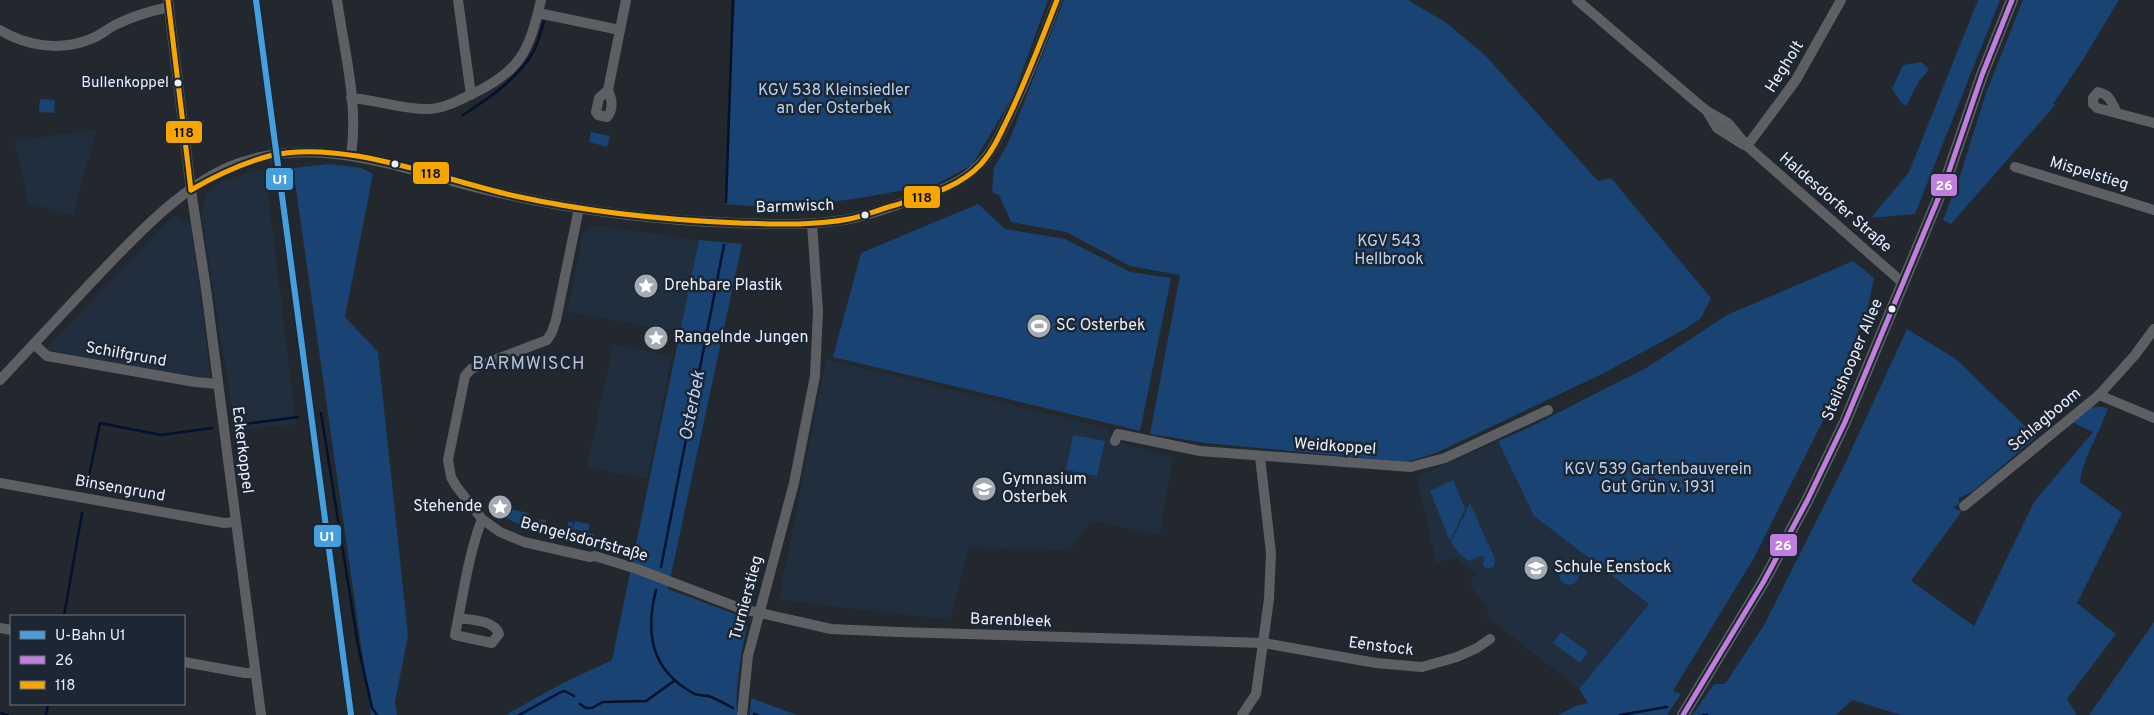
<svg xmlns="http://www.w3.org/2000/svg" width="2154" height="715" viewBox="0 0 2154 715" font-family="Overpass,sans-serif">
  <rect width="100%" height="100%" fill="#22282e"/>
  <g fill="#212e3e">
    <path d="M91 130 96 131 73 215 28 203 15 141Z"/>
    <path d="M275 142 279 146 282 164 270 166 267 144Z"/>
    <path d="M265 168 296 424 235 430 202 215 207 192 223 181Z"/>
    <path d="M174 215 191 225 211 382 46 349Z"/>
    <path d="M601 226 699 240 680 332 567 312 583 233 591 227Z"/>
    <path d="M613 344 672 356 647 479 587 467Z"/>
    <path d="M826 359 1110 429 1109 439 1173 458 1160 535 1091 521 1069 550 969 547 951 620 779 600Z"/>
    <path d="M1498 441 1534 516 1649 604 1579 689 1486 616 1490 611 1469 584 1476 573 1456 558 1436 563 1417 477Z"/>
  </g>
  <g fill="#184372">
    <path d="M735 0H1048L1013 96 972 165 937 184 860 198 817 204 750 206 725 204 728 118Z"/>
    <path d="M1064 0H1408L1448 24 1485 55 1598 181 1611 178 1711 298 1701 318 1687 328 1604 373 1436 453 1407 462 1207 443 1150 434 1180 275 1130 266 1066 232 1011 222 999 195 992 192 994 168 1009 141Z"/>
    <path d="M1978 0H2000L1915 214 1871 218 1909 172Z"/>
    <path d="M2023 0H2119L2084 58 2053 104H2056L1951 224 1943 220 1959 179 1986 93Z"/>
    <path d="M1922 62 1929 70 1919 81 1906 106 1900 101 1892 89 1903 65Z"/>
    <path d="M40 99 55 100 54 113 39 112Z"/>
    <path d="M591 132 610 136 607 147 589 142Z"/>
    <path d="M330 164 361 168 373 174 345 317 378 352 408 635 395 702 397 715H371L293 168Z"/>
    <path d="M978 204 1005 229 1065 239 1130 272 1171 278 1140 431 833 357 861 253Z"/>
    <path d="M699 240 742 244 668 589 740 616 747 626C741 655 735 685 737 715H506L561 684 612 660Z"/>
    <path d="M1853 261 1874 278 1866 316 1858 331V338L1852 363 1754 558 1673 691 1681 694 1667 715H1558L1575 706 1588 703 1579 689 1649 604 1534 516 1498 441 1528 428 1646 368 1727 315Z"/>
    <path d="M1907 329 1956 359 2036 437 1972 492 1959 498V504L1953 508 1962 511 1911 581 1974 626 2034 502 2093 432 2072 422C2086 409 2089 404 2108 408 2100 433 2083 457 2080 482L2122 513 2077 603 2116 634 2067 699 2077 715H1901L1852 700 1836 715H1692L1714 684H1725L1764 625 1842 470Z"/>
    <path d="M1073 435 1105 441 1097 476 1066 470Z"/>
    <path d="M1453 480 1465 509 1450 541 1430 491Z"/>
    <path d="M1470 503 1495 559 1494 566 1489 569 1483 566 1484 557 1481 556 1469 561 1460 555 1451 542Z"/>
    <path d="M509 509 529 513 524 527 506 518Z"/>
    <path d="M539 519 546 520 545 528 556 530 555 537 537 533Z"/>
    <path d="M575 521 589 524 588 532 573 529V534L587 537 588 533 594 534 593 546 568 540V522H573V529Z"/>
    <circle cx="1569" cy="575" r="10"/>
    <path d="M2154 622V715H2089Z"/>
    <path d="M1561 632 1588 652 1580 663 1553 643Z"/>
    <path d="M751 698 797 715H750Z"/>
  </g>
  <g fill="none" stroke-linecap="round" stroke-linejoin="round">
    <g stroke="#03112d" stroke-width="2.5">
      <path d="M463 115C488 99 516 80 532 54 538 45 540 32 544 22"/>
      <path d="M726 202 733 0"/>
      <path d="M321 413 358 645 372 708 377 715"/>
      <path d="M238 425 298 417"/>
      <path d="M87 485 100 423 161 435 212 428"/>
      <path d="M661 567 724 245"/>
      <path d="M656 590C645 633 651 670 693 693 698 696 703 695 708 696 717 699 725 704 733 708"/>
      <path d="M64 616 82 513"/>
      <path d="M580 704 586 708H592L603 702 646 701 674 681"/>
      <path d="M0 713 8 715"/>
      <path d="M754 714 757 715"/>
      <path d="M46 715 48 704"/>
      <path d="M519 715 561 692 565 691 574 696"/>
      <path d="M1620 715 1667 707"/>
      <path d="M1703 715H1707"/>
    </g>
    <g stroke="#5d5f63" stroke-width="10">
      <path d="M168 0 191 190 206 289 261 715"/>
      <path d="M337 0C344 50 359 105 351 155"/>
      <path d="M458 0 471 95"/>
      <path d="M1577 0 1696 102 1707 111 1717 128 1744 145"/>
      <path d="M538 13 620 30"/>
      <path d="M0 30C26 46 59 51 88 40 98 37 106 30 115 25 133 16 150 11 169 7"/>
      <path d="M608 90C612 99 614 109 607 117L598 115 596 112 599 98 608 90 626 0"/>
      <path d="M351 98C378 100 403 110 430 109 444 108 458 101 470 95 520 72 529 52 541 0"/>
      <path d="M1707 111 1728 123 1747 146 1903 283"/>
      <path d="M2117 113C2111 102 2111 95 2098 92L2093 98V104L2097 108 2154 123"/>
      <path d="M1747 146 1796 80 1841 0"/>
      <path d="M2015 167 2154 210"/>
      <path d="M579 208 556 320 552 332 547 340 471 369 465 376 448 460 451 477 456 486 482 519 500 532 524 542 590 557 595 556 637 569 742 609 831 629 898 632 1264 643 1376 663 1422 667 1457 657 1477 648 1490 639"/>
      <path d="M34 344 47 356 195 382 218 384"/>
      <path d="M0 380C29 349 58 318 87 287 129 243 182 183 239 163 317 136 395 166 470 186 557 208 645 220 735 223 771 224 808 226 843 220 864 217 885 209 905 202 931 194 958 186 978 166 992 153 1000 135 1008 118 1027 80 1042 40 1057 0"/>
      <path d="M2099 395 2154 418"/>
      <path d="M1115 441 1118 434 1200 451 1411 467 1445 458 1548 410"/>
      <path d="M0 483 224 523 236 522"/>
      <path d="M1964 506 2099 395 2135 355 2154 329"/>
      <path d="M458 618C471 620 494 620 499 634L492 643 455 635C463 596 468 556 482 519"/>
      <path d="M0 628 11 630"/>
      <path d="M184 662 245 673H255"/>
      <path d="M742 715 748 656 794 483 815 376 818 311 812 224"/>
      <path d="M1242 715 1256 694 1269 599 1271 553 1260 457"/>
    </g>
    <path stroke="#5d6165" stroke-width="12" d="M1683 715 1764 581 1807 501 1845 422 1946 180 1982 75 2012 0"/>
    <defs>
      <path id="bus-1" d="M1683 715 1764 581 1807 501 1845 422 1946 180 1982 75 2012 0"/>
      <g id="bus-2">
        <path d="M168 0 191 190"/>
        <path d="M191 190C217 175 240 164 269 156 343 138 442 180 515 196 588 212 663 220 739 223 775 224 812 226 849 219 864 216 878 210 892 206 924 196 958 189 981 164 994 150 1001 132 1009 116 1027 78 1042 39 1057 0"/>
      </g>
    </defs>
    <use href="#bus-1" stroke="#1d2733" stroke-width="9"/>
    <use href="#bus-2" stroke="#1d2733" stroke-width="9"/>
    <use href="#bus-1" stroke="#c07fdc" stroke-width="5"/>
    <use href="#bus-2" stroke="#f7a600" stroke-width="5"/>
    <defs>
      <path id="metro-1" d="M256 0 351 715"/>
    </defs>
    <use href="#metro-1" stroke="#1d2733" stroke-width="10"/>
    <use href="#metro-1" stroke="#469fdd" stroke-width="6"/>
  </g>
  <defs>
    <symbol id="sight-disc" viewBox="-11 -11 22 22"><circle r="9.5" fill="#a4aab2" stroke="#1d2733"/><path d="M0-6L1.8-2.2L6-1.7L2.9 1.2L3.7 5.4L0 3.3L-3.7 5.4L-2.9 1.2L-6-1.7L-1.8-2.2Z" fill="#fff"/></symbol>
    <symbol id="stadium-disc" viewBox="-11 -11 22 22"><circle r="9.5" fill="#a4aab2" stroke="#1d2733"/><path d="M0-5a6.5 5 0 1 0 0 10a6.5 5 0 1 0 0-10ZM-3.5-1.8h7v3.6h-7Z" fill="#fff"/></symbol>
    <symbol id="school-disc" viewBox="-11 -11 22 22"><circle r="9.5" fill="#a4aab2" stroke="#1d2733"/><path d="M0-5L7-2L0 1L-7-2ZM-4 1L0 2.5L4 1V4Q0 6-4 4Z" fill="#fff"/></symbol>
  </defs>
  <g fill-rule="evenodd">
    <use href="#sight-disc" x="632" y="272" width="28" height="28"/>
    <use href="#stadium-disc" x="1025" y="312" width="28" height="28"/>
    <use href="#sight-disc" x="642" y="324" width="28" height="28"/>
    <use href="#school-disc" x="970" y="475" width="28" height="28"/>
    <use href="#sight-disc" x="486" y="493" width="28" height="28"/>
    <use href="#school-disc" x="1522" y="554" width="28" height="28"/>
  </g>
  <g fill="#eaf0f9" stroke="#1d2733" stroke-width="2">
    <circle cx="178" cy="83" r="4.5"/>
    <circle cx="395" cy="164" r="4.5"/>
    <circle cx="865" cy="215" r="4.5"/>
    <circle cx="1892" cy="309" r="4.5"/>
  </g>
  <g text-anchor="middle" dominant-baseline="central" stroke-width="5" stroke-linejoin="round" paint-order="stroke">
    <g font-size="15" fill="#eaf0f9" stroke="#1d2733" text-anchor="end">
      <text x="169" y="83">Bullenkoppel</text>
    </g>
    <g font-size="16" fill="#eaf0f9" stroke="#1d2733">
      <text transform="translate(1785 67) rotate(-58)">Hegholt</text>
      <text transform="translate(2089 174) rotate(17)">Mispelstieg</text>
      <text transform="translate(1835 203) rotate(41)">Haldesdorfer Straße</text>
      <text transform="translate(795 207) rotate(-2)">Barmwisch</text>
      <text transform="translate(126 355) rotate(10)">Schilfgrund</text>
      <text transform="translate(1853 360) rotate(-67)">Steilshooper Allee</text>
      <text transform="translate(2045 420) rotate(-40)">Schlagboom</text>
      <text transform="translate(1335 447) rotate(4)">Weidkoppel</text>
      <text transform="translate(242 450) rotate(83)">Eckerkoppel</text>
      <text transform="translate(120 489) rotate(10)">Binsengrund</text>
      <text transform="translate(584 540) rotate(15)">Bengelsdorfstraße</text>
      <text transform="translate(747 598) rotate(-75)">Turnierstieg</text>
      <text transform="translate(1011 621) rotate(2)">Barenbleek</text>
      <text transform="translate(1381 647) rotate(7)">Eenstock</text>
    </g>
    <g font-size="16" fill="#b6d2f5" stroke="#1d2733">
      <text x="834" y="91">KGV 538 Kleinsiedler<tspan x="834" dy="18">an der Osterbek</tspan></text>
      <text x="1389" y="242">KGV 543<tspan x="1389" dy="18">Hellbrook</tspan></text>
      <text x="1658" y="470">KGV 539 Gartenbauverein<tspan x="1658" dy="18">Gut Grün v. 1931</tspan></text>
    </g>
    <g font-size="16" fill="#eaf0f9" stroke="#1d2733" text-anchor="start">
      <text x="664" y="286">Drehbare Plastik</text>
      <text x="1056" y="326">SC Osterbek</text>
      <text x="674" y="338">Rangelnde Jungen</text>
      <text x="1002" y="480">Gymnasium<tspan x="1002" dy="18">Osterbek</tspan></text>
      <text x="482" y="507" text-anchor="end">Stehende</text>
      <text x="1554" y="568">Schule Eenstock</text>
    </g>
    <g font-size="18" letter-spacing="1" fill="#b6c3d3" stroke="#1d2733">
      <text x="529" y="364">BARMWISCH</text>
    </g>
    <g font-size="18" font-style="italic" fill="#b9d5f9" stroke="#1d2733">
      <text transform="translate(693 406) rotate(-79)">Osterbek</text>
    </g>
  </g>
  <g stroke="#1d2733" stroke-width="2">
    <rect x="165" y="120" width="38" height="24" rx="5" fill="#f7a600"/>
    <rect x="412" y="161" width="38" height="24" rx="5" fill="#f7a600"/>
    <rect x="265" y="167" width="29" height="24" rx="5" fill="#469fdd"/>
    <rect x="1930" y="173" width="28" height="24" rx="5" fill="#c07fdc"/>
    <rect x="903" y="185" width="38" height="24" rx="5" fill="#f7a600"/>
    <rect x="313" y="524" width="29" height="24" rx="5" fill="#469fdd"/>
    <rect x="1769" y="533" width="29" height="24" rx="5" fill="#c07fdc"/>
  </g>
  <g font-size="14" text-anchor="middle" font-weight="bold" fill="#fff">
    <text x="280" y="184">U1</text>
    <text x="1944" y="190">26</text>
    <text x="327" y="541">U1</text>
    <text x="1783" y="550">26</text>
  </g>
  <g font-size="14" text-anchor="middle" font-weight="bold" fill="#111">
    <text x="184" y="137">118</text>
    <text x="431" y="178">118</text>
    <text x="922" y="202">118</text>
  </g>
  <rect x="10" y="615" width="175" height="90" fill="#1d2733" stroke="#6f7782"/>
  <rect x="20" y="631" width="25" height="8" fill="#469fdd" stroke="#6f7782"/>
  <text x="55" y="640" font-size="15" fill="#eaf0f9">U-Bahn U1</text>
  <rect x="20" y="656" width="25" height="8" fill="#c07fdc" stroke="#6f7782"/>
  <text x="55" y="665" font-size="15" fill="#eaf0f9">26</text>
  <rect x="20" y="681" width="25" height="8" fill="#f7a600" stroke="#6f7782"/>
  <text x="55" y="690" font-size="15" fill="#eaf0f9">118</text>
</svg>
